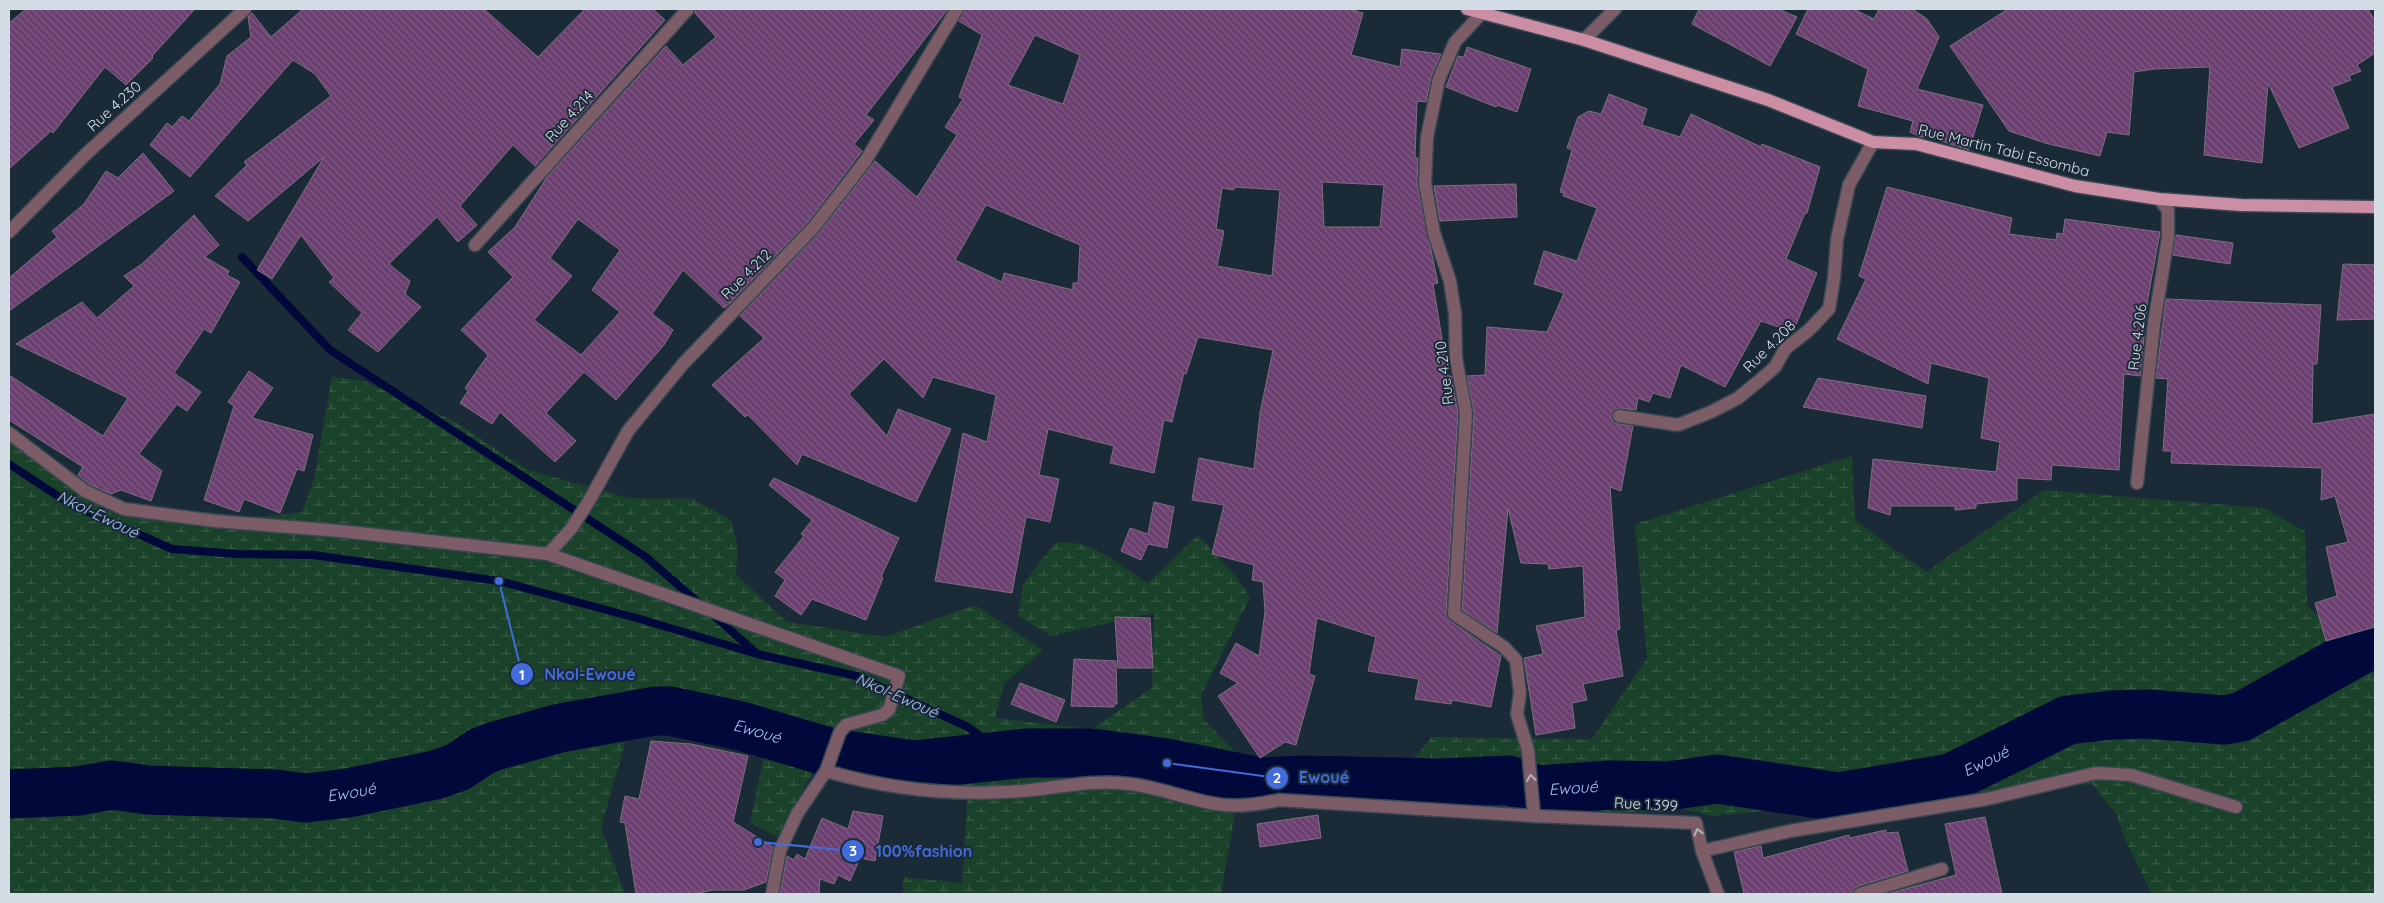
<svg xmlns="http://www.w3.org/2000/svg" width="2384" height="903" viewBox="0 0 2384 903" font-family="Quicksand,sans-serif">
  <defs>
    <pattern id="wetland-marsh" width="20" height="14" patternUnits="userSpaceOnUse" patternTransform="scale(1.25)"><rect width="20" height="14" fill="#1a4129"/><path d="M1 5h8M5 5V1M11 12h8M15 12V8" fill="none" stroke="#3a5c48"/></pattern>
    <pattern id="building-back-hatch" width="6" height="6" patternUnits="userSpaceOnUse" patternTransform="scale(1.25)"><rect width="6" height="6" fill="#6b3f6f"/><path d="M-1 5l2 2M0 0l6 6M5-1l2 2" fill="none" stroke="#7f5a84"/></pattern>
  </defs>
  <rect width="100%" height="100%" fill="#1b2a37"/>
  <path fill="url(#wetland-marsh)" d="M332 377 364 381 452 420 528 470 629 498 693 499 731 520 738 549 736 574 787 622 885 637 975 605 1043 650 1004 684 995 718 1092 729 1152 688 1154 613 1051 636 1018 616 1023 584 1055 543C1090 537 1119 565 1148 583L1198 535 1237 578 1250 598 1201 695 1204 720 1257 773 1335 772 1404 769 1432 737 1592 739 1647 658 1635 524 1852 456 1855 520 1926 572 2044 490 2264 508 2305 531 2307 605 2345 643 2375 634V894H2152L2125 840 2117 815 2092 784 1853 802 1712 816 1678 808 1660 812H1611L1534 805 1276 791 1252 796 1235 813 1221 894H903V877L962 883 968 788 819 761 777 837 750 822 765 751 666 729 648 728 628 733 601 827 625 894H9V438L94 501 257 517 302 512 314 478Z"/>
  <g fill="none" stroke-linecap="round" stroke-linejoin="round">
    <g stroke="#000939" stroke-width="8">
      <path d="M242 257 330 350 646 557 700 604"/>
      <path d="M9 464 70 504 172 549 238 554 313 555 499 581 640 619 757 654 857 676 968 727 984 739 995 756"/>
      <path d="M711 613 755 652"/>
    </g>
    <path stroke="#000939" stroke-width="49" id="s1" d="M9 794 78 791 112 785 148 790 275 794 306 798 348 793 435 775 458 767 482 751 495 746 560 728 655 711H670L741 726 832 753 913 765 1026 753H1092L1167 763 1260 782 1303 780 1441 783 1508 780 1538 790 1610 785 1668 786 1717 779 1839 797 1951 778 2068 720 2112 715 2148 714 2224 720 2241 717 2375 642"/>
  </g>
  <g fill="url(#building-back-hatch)" stroke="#7e6f7f" fill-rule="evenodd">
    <path d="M26 9H195L152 56 153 58 126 85 105 67 53 133 51 131 9 169V23Z"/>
    <path d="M303 9H484L538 57 585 9H653L665 20 535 166 513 145 460 206 477 225 458 242 437 217 389 264 410 281 405 294 421 307 378 352 348 330 362 313 329 282 334 278 301 235 272 279 257 270 324 157 248 221 215 196 247 165 244 162 331 96 315 74 293 60 190 177 150 145 167 123 172 127 182 116 189 121 220 84 227 56 251 37 248 17 252 13 271 37Z"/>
    <path d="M696 9H948L866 115 874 120 854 144 862 151 859 155 808 222 729 304 724 308 683 270 652 314 673 330 664 345 616 400 584 372 546 413 576 441 555 462 500 412 492 424 460 403 468 391 465 388 488 355 461 330 513 277 488 252 515 227 547 177 666 46 683 65 716 37 695 13ZM578 219 620 250 592 290 620 312 581 355 534 320 572 276 550 258Z"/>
    <path d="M965 9H1348L1363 13 1351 55 1400 67 1402 49 1441 54 1431 77 1426 102 1417 101 1415 158H1418L1417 184 1438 283 1433 284 1448 376H1451L1458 413 1446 614 1450 621 1501 656 1491 707 1452 700 1451 704 1415 699 1419 679 1368 671 1376 637 1317 618 1309 674 1315 676 1296 745 1285 742 1260 758 1218 696 1238 683 1220 673 1236 643 1259 656 1265 612 1263 582 1252 580 1254 565 1212 554 1224 505 1192 500 1199 458 1254 469 1260 413 1273 350 1198 337 1186 374 1184 373 1172 422 1164 420 1154 473 1110 463 1114 446 1048 429 1039 475 1059 479 1050 522 1026 517 1012 593 935 581 963 433 987 442 996 395 933 377 923 398 884 359 849 394 887 436 898 409 951 429 916 502 802 454 797 465 748 415 745 417 712 385 764 338 740 316 820 232 875 161 917 197 957 135 945 127 963 99 959 97 982 35 959 21ZM1035 35 1080 55 1063 104 1008 85ZM1322 182 1384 185 1380 227H1324ZM1234 187 1280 190 1272 276 1217 266 1224 231 1216 229 1222 188 1234 190ZM986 205 1080 245 1078 283H1073V290L1004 273 1002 282 955 260Z"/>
    <path d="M1699 9H1778L1797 17 1770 66 1692 24Z"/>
    <path d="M1808 9H1853L1874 19 1879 9H1912L1927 19 1939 37 1917 89 1983 105 1969 150 1929 137H1921L1910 132 1913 121 1858 106 1868 69 1796 34Z"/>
    <path d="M2008 9H2368L2375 21V53L2357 65 2361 71 2349 76 2351 80 2332 87 2349 128 2299 148 2268 83 2262 163 2204 155 2210 67 2154 69 2134 72 2129 135 2107 132 2100 156 2045 143 2009 131 1950 46Z"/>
    <path d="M1467 47 1531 69 1517 112 1497 105 1496 107 1446 87 1458 56 1464 57Z"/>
    <path d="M1609 94 1647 109 1642 125 1680 137 1691 114 1761 147 1762 144 1820 167 1807 213H1805L1786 259 1817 273 1793 332 1761 321 1725 387 1681 365 1670 398 1653 393 1649 402 1638 398 1636 410 1620 408 1612 411 1611 418 1614 423 1633 426 1621 491 1610 487 1620 629 1616 630 1623 676 1583 684 1587 700 1572 703 1575 728 1536 735 1524 658 1543 654 1536 626 1585 617 1583 566 1549 569 1548 564 1521 563 1508 508 1497 633 1462 610 1474 413 1467 376 1485 375 1487 327 1547 332 1564 293 1534 284 1544 251 1577 261 1597 208 1563 196 1564 193 1560 192 1572 150 1567 148 1578 117 1589 111 1601 114Z"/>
    <path d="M143 153 174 191 9 311V278L57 237 52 231 84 204 106 171 118 178Z"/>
    <path d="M1516 184 1517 217 1440 221 1434 186Z"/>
    <path d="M1887 187 2012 218 2009 234 2056 240 2057 233 2063 234 2065 219 2160 232 2148 298 2140 376 2124 374 2119 470 2052 465 2051 480 2017 478V500L1976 504V508L1955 510V506H1891L1890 515 1868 508 1873 459 1996 472 2000 442 1981 438 1989 378 1931 363 1928 384 1837 339 1866 279 1859 276Z"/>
    <path d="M194 215 219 245 205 257 229 271 227 275 240 282 211 333 204 329 174 373 201 392 187 411 177 404 139 454 162 471 151 501 121 490 111 494 89 484 78 475 83 467 9 420V375L103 436 128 398 16 344 82 302 97 318 134 286 124 276 142 264Z"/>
    <path d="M2176 235 2233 243 2230 264 2173 255Z"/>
    <path d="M2343 264 2375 265V319L2337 320Z"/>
    <path d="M2166 299 2321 305 2317 364H2313L2312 424 2375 414V627L2326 641 2315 603 2337 596 2326 547 2348 542 2335 496 2321 500 2322 468 2171 463 2172 451H2163L2168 379 2156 378Z"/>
    <path d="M249 371 273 388 252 418 313 435 304 471 297 469 280 513 244 499 239 512 204 500 234 406 228 402Z"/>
    <path d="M1818 378 1926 396 1922 428 1803 407Z"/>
    <path d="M774 478 899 538 881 577 883 578 866 620 812 599 801 615 775 596 785 580 775 572 804 536 801 534 812 520 769 485Z"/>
    <path d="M1154 502 1174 507 1167 548 1148 544 1141 560 1121 551 1130 528 1148 534Z"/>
    <path d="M1115 617 1150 618 1153 668H1118Z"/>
    <path d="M1074 659 1116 661 1117 704H1114V707L1071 706Z"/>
    <path d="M1020 683 1065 700 1056 722 1011 704Z"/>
    <path d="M651 741 691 744 748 756 733 822 773 847 766 882 744 890H713L694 894H636L625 823 620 822 625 796 639 799Z"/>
    <path d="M853 811 883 816 875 861 860 858 850 881 838 875 834 884 820 879 819 894H780L787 856 794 860 797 854 805 859 822 818 848 829Z"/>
    <path d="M1318 815 1321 838 1260 847 1257 824Z"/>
    <path d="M1985 817 2002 894H1887L1956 875 1945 824Z"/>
    <path d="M1886 830V833L1898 832 1908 871 1858 886 1854 889 1852 894H1744L1734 852 1761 846 1763 858 1849 835 1850 838Z"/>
  </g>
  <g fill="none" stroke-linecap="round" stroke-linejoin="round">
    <defs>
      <g id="service">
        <path d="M1702 851 1790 831 1987 799 2096 773 2131 775 2236 807"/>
        <path d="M1860 894 1942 869"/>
      </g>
      <g id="minor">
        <path d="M1481 14 1455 42 1439 79 1427 137 1425 183 1434 233 1450 281 1455 314 1456 358 1466 413 1454 614 1504 647 1516 660 1520 693 1517 714 1528 750 1534 816 1696 823 1702 851 1718 894"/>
        <path d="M1584 40 1615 9"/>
        <path d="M9 232 86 154 245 9"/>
        <path d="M475 245 688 9"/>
        <path d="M1619 416 1678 425 1711 412 1738 398 1760 380 1775 367 1785 349 1809 330 1829 309 1834 279 1837 239 1849 185 1873 142"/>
        <path d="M9 433 85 491 124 509 215 521 340 531 548 554 899 676 889 710 882 715 846 725 840 732 826 771 797 814 780 850 772 894"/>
        <path d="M2137 483 2154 324 2168 238V210L2159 199"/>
        <path d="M548 554 571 529 589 501 628 431 683 364 814 227 866 160 957 9"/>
        <path d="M826 771C884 788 945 795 1005 792 1047 791 1088 778 1130 784 1157 787 1184 798 1211 803 1233 808 1257 805 1279 800L1534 816"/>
      </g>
      <path id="primary" d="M1467 9 1584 40 1768 100 1873 142 1916 144 2075 186 2159 199 2241 205 2375 207"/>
    </defs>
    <use href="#service" stroke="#394753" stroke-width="15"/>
    <use href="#minor" stroke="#394753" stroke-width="15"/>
    <use href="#primary" stroke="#394753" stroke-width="15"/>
    <use href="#service" stroke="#7b5c67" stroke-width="12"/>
    <use href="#minor" stroke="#7b5c67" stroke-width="12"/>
    <use href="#primary" stroke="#cc8ea4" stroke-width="12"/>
  </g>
  <defs><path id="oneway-chevron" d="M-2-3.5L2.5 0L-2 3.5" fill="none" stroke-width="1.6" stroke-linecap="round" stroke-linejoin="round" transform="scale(1.25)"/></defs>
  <g stroke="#b5b0ba">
    <use href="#oneway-chevron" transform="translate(1531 778) rotate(-96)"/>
    <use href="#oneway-chevron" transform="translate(1698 832) rotate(-104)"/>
  </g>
  <g text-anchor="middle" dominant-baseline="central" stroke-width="4" stroke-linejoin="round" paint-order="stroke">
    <g font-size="15" fill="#d4dde6" stroke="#1b2a37">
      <text transform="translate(114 106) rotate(-42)">Rue 4.230</text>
      <text transform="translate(569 116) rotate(-48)">Rue 4.214</text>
      <text transform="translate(2004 150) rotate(14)">Rue Martin Tabi Essomba</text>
      <text transform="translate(746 274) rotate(-45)">Rue 4.212</text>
      <text transform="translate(2137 337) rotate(-83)">Rue 4.206</text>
      <text transform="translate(1769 346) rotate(-45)">Rue 4.208</text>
      <text transform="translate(1444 373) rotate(-97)">Rue 4.210</text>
      <text transform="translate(1646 804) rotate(3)">Rue 1.399</text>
    </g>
    <g font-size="16" font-style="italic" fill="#a6c1f1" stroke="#1b2a37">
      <text transform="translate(98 514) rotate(26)">Nkol-Ewoué</text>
      <text transform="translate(897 695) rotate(24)">Nkol-Ewoué</text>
      <text stroke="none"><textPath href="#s1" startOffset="765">Ewoué</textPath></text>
      <text stroke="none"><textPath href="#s1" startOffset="2010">Ewoué</textPath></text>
      <text stroke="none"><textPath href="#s1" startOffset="1590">Ewoué</textPath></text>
      <text stroke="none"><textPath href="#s1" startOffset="344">Ewoué</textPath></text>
    </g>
  </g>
  <path fill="none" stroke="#426bdb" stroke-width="2" d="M499 581L522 674M1167 763L1277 778M758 842L853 851"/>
  <g fill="#426bdb" stroke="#1b2a37" stroke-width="2">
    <circle cx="499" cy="581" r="5"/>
    <circle cx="1167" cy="763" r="5"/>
    <circle cx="758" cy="842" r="5"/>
    <circle cx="522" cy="674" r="12"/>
    <circle cx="1277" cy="778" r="12"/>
    <circle cx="853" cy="851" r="12"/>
  </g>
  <g font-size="15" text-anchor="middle" font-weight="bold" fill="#fff">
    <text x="522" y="680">1</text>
    <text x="1277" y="783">2</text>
    <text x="853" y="856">3</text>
  </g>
  <g font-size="16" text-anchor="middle" font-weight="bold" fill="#426bdb" stroke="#1b2a37" stroke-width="4" stroke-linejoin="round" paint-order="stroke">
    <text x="590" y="680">Nkol-Ewoué</text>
    <text x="1324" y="783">Ewoué</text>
    <text x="924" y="857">100%fashion</text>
  </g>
  <rect width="2384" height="903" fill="none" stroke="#d4dde6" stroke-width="20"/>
</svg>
